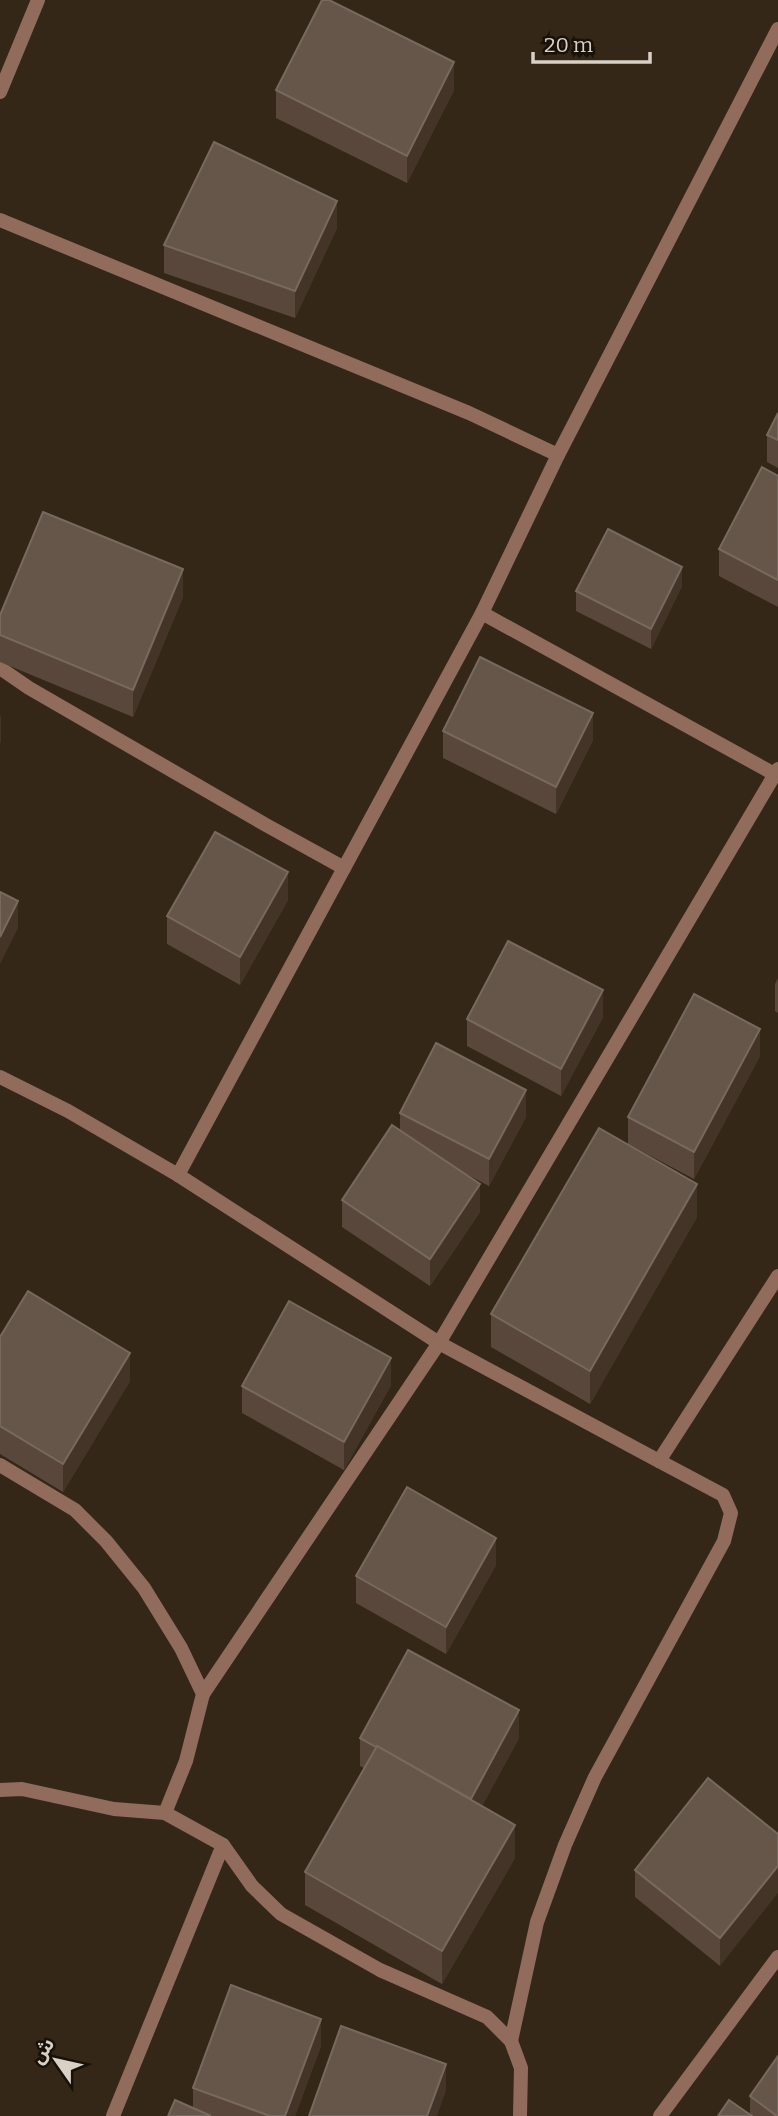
<svg xmlns="http://www.w3.org/2000/svg" width="778" height="2116" viewBox="0 0 778 2116" font-family="Bitter,'Noto Sans Arabic',serif">
  <rect width="100%" height="100%" fill="#342717"/>
  <g fill="none" stroke-linecap="round" stroke-linejoin="round">
    <g stroke="#916c5d" stroke-width="14">
      <path d="M0 92 38 0"/>
      <path d="M0 220 469 413 558 455 778 29"/>
      <path d="M482 613 778 776"/>
      <path d="M0 668 29 688 266 825 344 868"/>
      <path d="M0 1077 68 1111 178 1175 439 1343 659 1461"/>
      <path d="M178 1175 482 613 558 455"/>
      <path d="M0 1465 75 1510 106 1541 144 1588 181 1648 203 1694 186 1761 165 1813"/>
      <path d="M203 1694 439 1343 778 769"/>
      <path d="M0 1790 22 1789 114 1809 165 1813 223 1845 252 1886 281 1914 380 1970 487 2017 511 2041 521 2068 520 2116"/>
      <path d="M511 2041 537 1922 565 1845 595 1777 724 1541 731 1513 723 1495 659 1461 778 1276"/>
      <path d="M113 2116 223 1845"/>
      <path d="M660 2116 778 1957"/>
    </g>
  </g>
  <g fill="#59473b">
    <path d="M276 90H454L407 183 276 118Z"/>
    <path d="M337 228 295 318 164 273V245Z"/>
    <path d="M778 413V468L767 462V435Z"/>
    <path d="M778 476V607L719 576V549Z"/>
    <path d="M682 586 651 649 576 611V591Z"/>
    <path d="M183 597 133 717 0 662V615Z"/>
    <path d="M443 731 593 740 556 814 443 758Z"/>
    <path d="M288 900 240 985 167 944V916Z"/>
    <path d="M778 978V1013L775 1011V984Z"/>
    <path d="M603 1017 561 1096 467 1046V1019Z"/>
    <path d="M760 1056 694 1179 628 1144V1117Z"/>
    <path d="M400 1113 526 1117 489 1186 462 1172 480 1212 430 1286 342 1227V1200L400 1130Z"/>
    <path d="M697 1217 590 1404 491 1347V1314Z"/>
    <path d="M0 1337 130 1381 63 1492 0 1454Z"/>
    <path d="M391 1385 344 1470 242 1413V1386Z"/>
    <path d="M496 1565 446 1654 356 1603V1576Z"/>
    <path d="M360 1738H519L482 1806 515 1858 442 1984 305 1905V1872L364 1768 360 1766Z"/>
    <path d="M778 1834 720 1966 635 1897V1870Z"/>
    <path d="M321 2046 295 2116H168L193 2108V2088Z"/>
    <path d="M750 2096 778 2116H718L750 2115Z"/>
  </g>
  <g fill="#443427">
    <path d="M454 62V90L407 183V156Z"/>
    <path d="M337 201V228L295 318V291Z"/>
    <path d="M682 567V586L651 649V629Z"/>
    <path d="M183 569V597L133 717V690Z"/>
    <path d="M593 713V740L556 814V787Z"/>
    <path d="M1 715V742L0 744V716Z"/>
    <path d="M288 872V900L240 985V957Z"/>
    <path d="M18 901V928L0 964V937Z"/>
    <path d="M603 990V1017L561 1096V1069Z"/>
    <path d="M760 1029V1056L694 1179V1152Z"/>
    <path d="M526 1090V1117L489 1186V1159Z"/>
    <path d="M480 1184V1212L430 1286V1259Z"/>
    <path d="M697 1184V1217L590 1404V1371Z"/>
    <path d="M130 1353V1381L63 1492V1464Z"/>
    <path d="M391 1358V1385L344 1470V1442Z"/>
    <path d="M496 1538V1565L446 1654V1627Z"/>
    <path d="M519 1710V1738L471 1826V1799Z"/>
    <path d="M515 1825V1858L442 1984V1951Z"/>
    <path d="M778 1866V1893L720 1966V1938Z"/>
    <path d="M321 2019V2046L295 2116H285Z"/>
    <path d="M446 2064V2091L437 2116H427Z"/>
  </g>
  <g fill="#66564a" stroke="#78695e" stroke-width="2">
    <path d="M322 0H329L454 62 407 156 276 90Z"/>
    <path d="M214 142 337 201 295 291 164 245Z"/>
    <path d="M778 413V440L767 435Z"/>
    <path d="M762 467 778 476V580L719 549Z"/>
    <path d="M43 512 183 569 133 690 0 635V615Z"/>
    <path d="M608 529 682 567 651 629 576 591Z"/>
    <path d="M480 657 593 713 556 787 443 731Z"/>
    <path d="M215 832 288 872 240 957 167 916Z"/>
    <path d="M0 892 18 901 0 937Z"/>
    <path d="M508 941 603 990 561 1069 467 1019Z"/>
    <path d="M694 994 760 1029 694 1152 628 1117Z"/>
    <path d="M436 1043 526 1090 489 1159 400 1113Z"/>
    <path d="M392 1125 480 1184 430 1259 342 1200Z"/>
    <path d="M599 1128 697 1184 590 1371 491 1314Z"/>
    <path d="M28 1291 130 1353 63 1464 0 1426V1337Z"/>
    <path d="M289 1301 391 1358 344 1442 242 1386Z"/>
    <path d="M407 1487 496 1538 446 1627 356 1576Z"/>
    <path d="M408 1650 519 1710 471 1799 377 1746 376 1747 360 1738Z"/>
    <path d="M377 1746 515 1825 442 1951 305 1872Z"/>
    <path d="M708 1778 778 1834V1866L720 1938 635 1870Z"/>
    <path d="M231 1985 321 2019 285 2116H270L193 2088Z"/>
    <path d="M341 2026 446 2064 427 2116H309Z"/>
    <path d="M778 2056V2116H777L750 2096Z"/>
    <path d="M175 2100 211 2116H168Z"/>
    <path d="M729 2100 752 2116H718Z"/>
  </g>
  <g transform="translate(56 2060) rotate(304)" stroke="#17110a" stroke-width="5" paint-order="stroke">
  <path d="M0-5L12 26L0 18L-12 26Z" fill="#d9d0c6"/>
  <text y="-10" font-size="19" font-weight="bold" text-anchor="middle" fill="#d9d0c6">ش</text>
  </g>
  <path d="M533 52v10h117v-10" fill="none" stroke="#d9d0c6" stroke-width="3.5"/>
  <text x="544" y="52" font-size="21" fill="#d9d0c6" stroke="#17110a" stroke-width="5" paint-order="stroke">20 m</text>
</svg>
